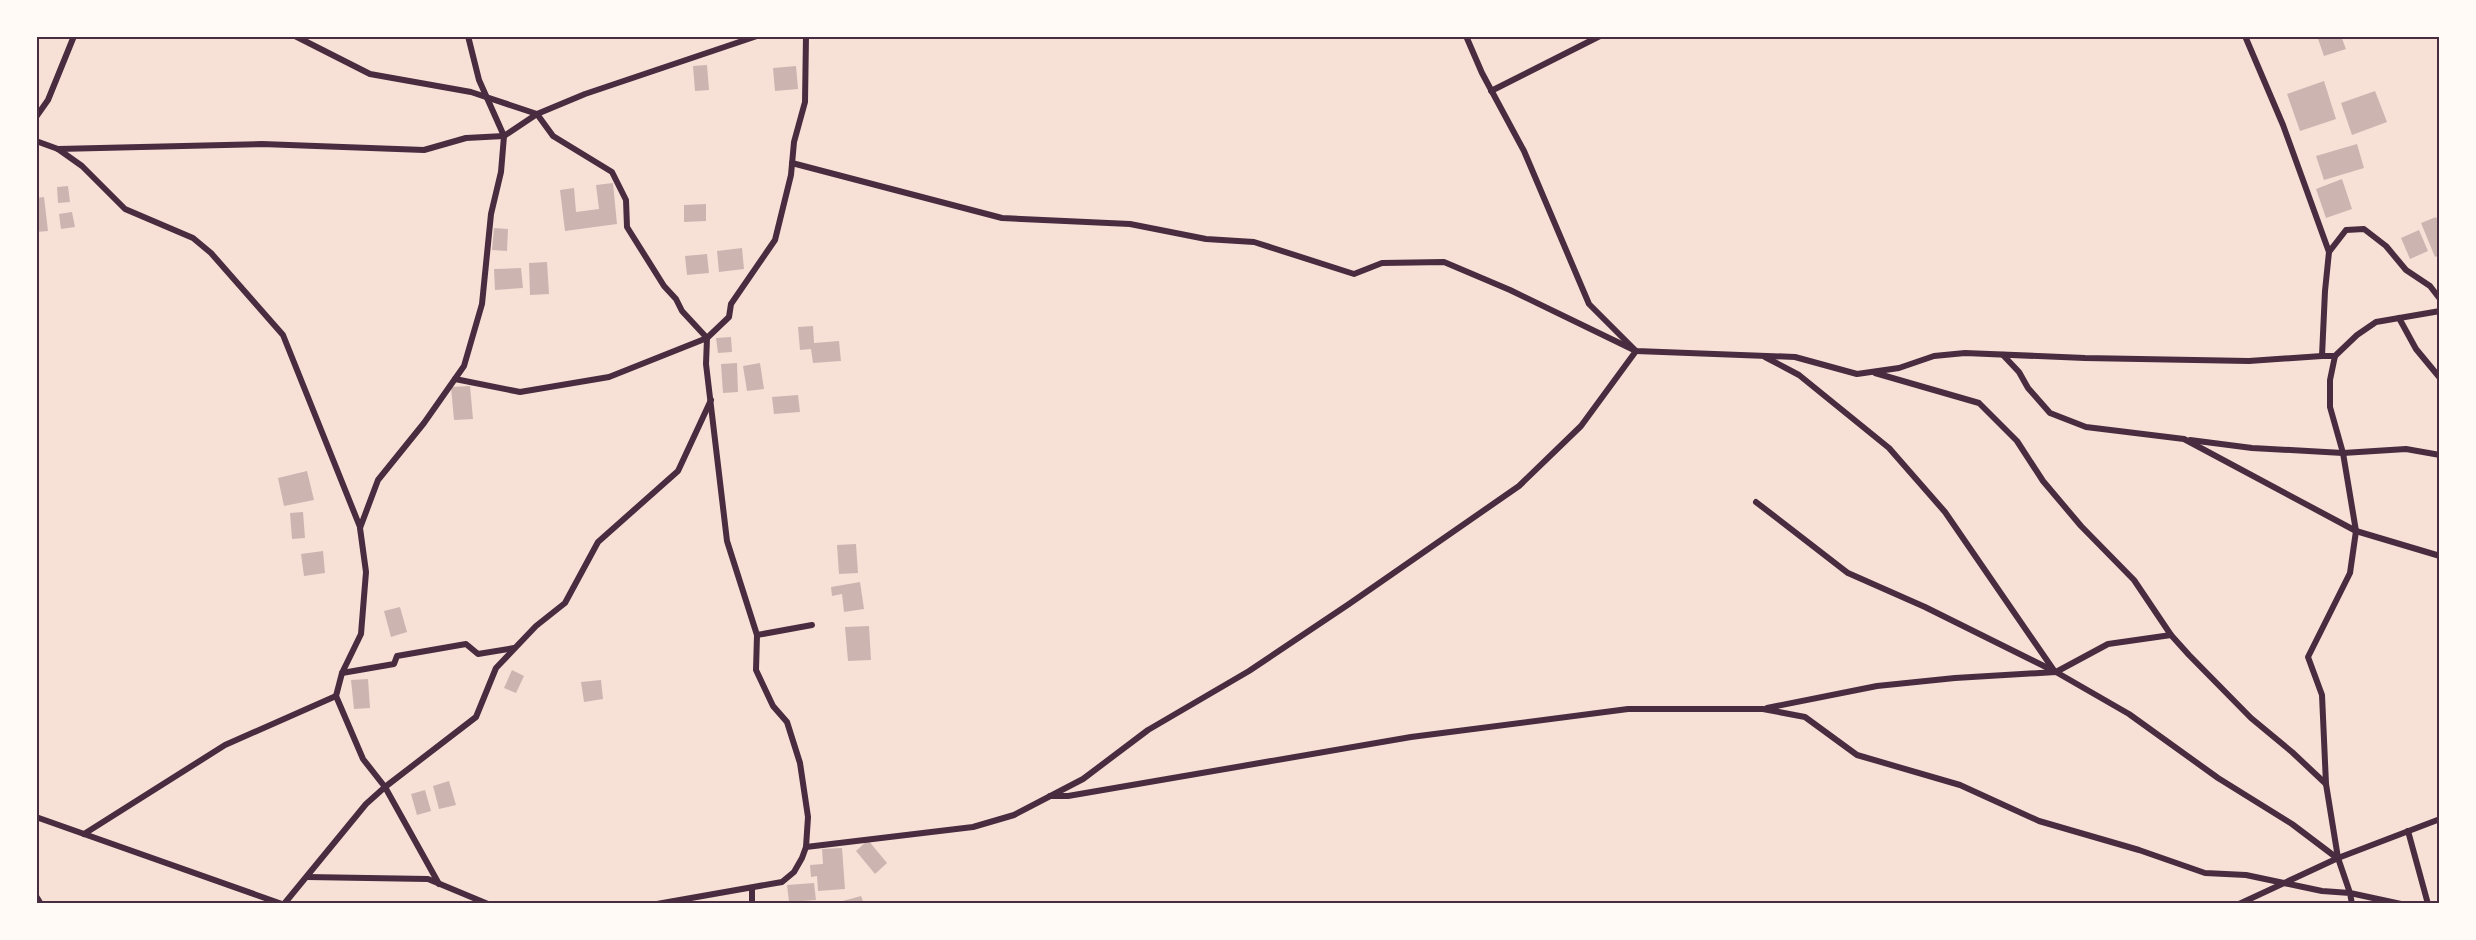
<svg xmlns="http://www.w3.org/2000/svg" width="2476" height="940" viewBox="0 0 2476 940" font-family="'PT Serif',serif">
  <rect width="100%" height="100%" fill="#f7e1d7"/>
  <g fill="#ccb4b1">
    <path d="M2317 36H2341L2346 49 2324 56Z"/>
    <path d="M707 65 709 90 695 91 693 66Z"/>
    <path d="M796 66 798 89 775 91 773 68Z"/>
    <path d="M2324 81 2336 119 2300 131 2287 94Z"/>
    <path d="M2375 91 2387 122 2352 135 2341 103Z"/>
    <path d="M2357 144 2364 168 2324 180 2316 156Z"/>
    <path d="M2342 179 2352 209 2326 218 2316 189Z"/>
    <path d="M613 183 617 224 565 231 560 190 574 188 576 212 599 209 596 185Z"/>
    <path d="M68 186 70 202 58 203 57 187Z"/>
    <path d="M44 197 48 231 36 232V198Z"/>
    <path d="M706 204V221L684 222V205Z"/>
    <path d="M72 212 75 227 61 229 59 214Z"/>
    <path d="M2436 217 2440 225V255L2435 257 2421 223Z"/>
    <path d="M494 228 508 229 507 251 492 250Z"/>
    <path d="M2419 230 2428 251 2410 259 2401 238Z"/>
    <path d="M742 248 744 269 719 272 717 251Z"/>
    <path d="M707 254 709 273 687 275 685 256Z"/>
    <path d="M547 262 549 294 530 295 529 263Z"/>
    <path d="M521 268 523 288 495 290 494 269Z"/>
    <path d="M813 326 814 343 839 341 841 361 813 363 811 349 800 350 798 327Z"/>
    <path d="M731 337 732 352 718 353 716 338Z"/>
    <path d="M737 363 738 392 723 393 721 364Z"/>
    <path d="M760 363 764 389 747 391 743 366Z"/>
    <path d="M470 386 473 419 454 420 451 387Z"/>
    <path d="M798 395 800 412 774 414 772 397Z"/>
    <path d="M307 471 314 500 284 506 278 478Z"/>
    <path d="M303 512 305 538 292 539 290 513Z"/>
    <path d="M856 544 858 573 839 574 837 545Z"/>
    <path d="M323 551 325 573 304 576 301 554Z"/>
    <path d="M860 582 864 609 844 612 842 594 832 596 831 587Z"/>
    <path d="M400 607 407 632 391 637 384 611Z"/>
    <path d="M869 626 871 660 848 661 845 627Z"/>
    <path d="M512 670 524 676 516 693 504 688Z"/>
    <path d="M368 679 370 708 354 709 351 680Z"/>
    <path d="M601 680 603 699 584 702 581 682Z"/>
    <path d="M449 781 456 805 439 809 433 786Z"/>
    <path d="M425 790 431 811 417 815 411 794Z"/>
    <path d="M868 840 887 863 875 874 856 851Z"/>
    <path d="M842 848 845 889 818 891 817 876 811 877 810 865 823 864 822 849Z"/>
    <path d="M814 883 816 900 789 902 787 885Z"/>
    <path d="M861 896 864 904H840L839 902Z"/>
  </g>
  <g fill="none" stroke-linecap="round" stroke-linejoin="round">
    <g stroke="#4a2c40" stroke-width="6">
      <path d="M295 36 370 74 471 92 537 114 553 136 612 172 626 200 627 227 664 286 676 299 682 311 707 338 706 364 727 541 757 635 756 670 773 706 787 722 800 763 808 817 806 847 802 858 794 872 782 882 657 904"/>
      <path d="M1466 36 1482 73 1524 151 1589 304 1636 351 1795 357 1857 374 1899 368 1934 356 1965 353 2085 358 2249 361 2322 356 2325 291 2329 252"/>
      <path d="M2245 36 2283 125 2329 252 2346 230 2364 229 2386 246 2406 270 2430 286 2440 299"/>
      <path d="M1491 91 1600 36"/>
      <path d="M36 117 48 100 74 36"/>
      <path d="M36 141 58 149 82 166 125 209 193 238 211 253 283 335 360 527"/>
      <path d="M58 149 262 144 424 150 466 138 504 136 537 114 585 94 757 36"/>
      <path d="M792 163 1002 218 1130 224 1206 239 1254 242 1354 274 1382 263 1444 262 1510 290 1636 351 1581 426 1519 486 1349 604 1249 671 1148 730 1083 779 1014 815 973 827 806 847"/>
      <path d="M2399 318 2416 349 2440 378"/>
      <path d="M2003 355 2019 372 2028 388 2050 413 2086 427 2184 439 2356 531 2440 556"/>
      <path d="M2322 356H2335L2330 380V407L2343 453 2356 531 2350 573 2308 657 2322 695 2326 784"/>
      <path d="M2335 356 2357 335 2376 322 2440 311"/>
      <path d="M1765 357 1799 375 1889 448 1945 512 2055 672"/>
      <path d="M1875 373 1979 403 2017 441 2043 481 2081 526 2134 580 2171 635 2189 655 2251 718 2292 752 2326 784 2338 858 2350 893 2401 904"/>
      <path d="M455 379 520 392 609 377 707 338 729 317 731 304 775 240 791 175 794 142 805 102 806 36"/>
      <path d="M2190 440 2252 448 2343 453 2406 449 2440 455"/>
      <path d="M1756 502 1848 573 1925 607 2056 672 2129 714 2218 778 2292 824 2337 858"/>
      <path d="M757 635 812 625"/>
      <path d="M342 673 394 664 397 656 466 644 478 654 514 648"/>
      <path d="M1767 708 1877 686 1955 678 2056 672 2108 644 2171 635"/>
      <path d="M1050 796H1068L1411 737 1628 709H1763L1805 717 1857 755 1960 785 2039 821 2139 850 2205 873 2246 875 2322 891 2350 893 2352 904"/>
      <path d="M36 817 282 904"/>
      <path d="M2408 831 2428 904"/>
      <path d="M84 834 225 745 336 696"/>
      <path d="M307 877 428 879 488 904"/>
      <path d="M439 884 385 787 476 717 496 668 536 626 565 603 598 542 678 471 711 400"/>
      <path d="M36 896 41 904"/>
      <path d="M284 904 366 804 385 787 363 759 336 696 342 673 361 634 366 572 360 528 378 480 424 423 464 366 482 304 491 214 501 172 504 136 479 80 468 36"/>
      <path d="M752 904V888"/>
      <path d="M2239 904 2338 858 2440 819"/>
    </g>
  </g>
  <rect width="2476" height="940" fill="none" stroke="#fffaf5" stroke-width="75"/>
  <rect x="38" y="38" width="2400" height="864" fill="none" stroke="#4a2c40" stroke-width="2"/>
</svg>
